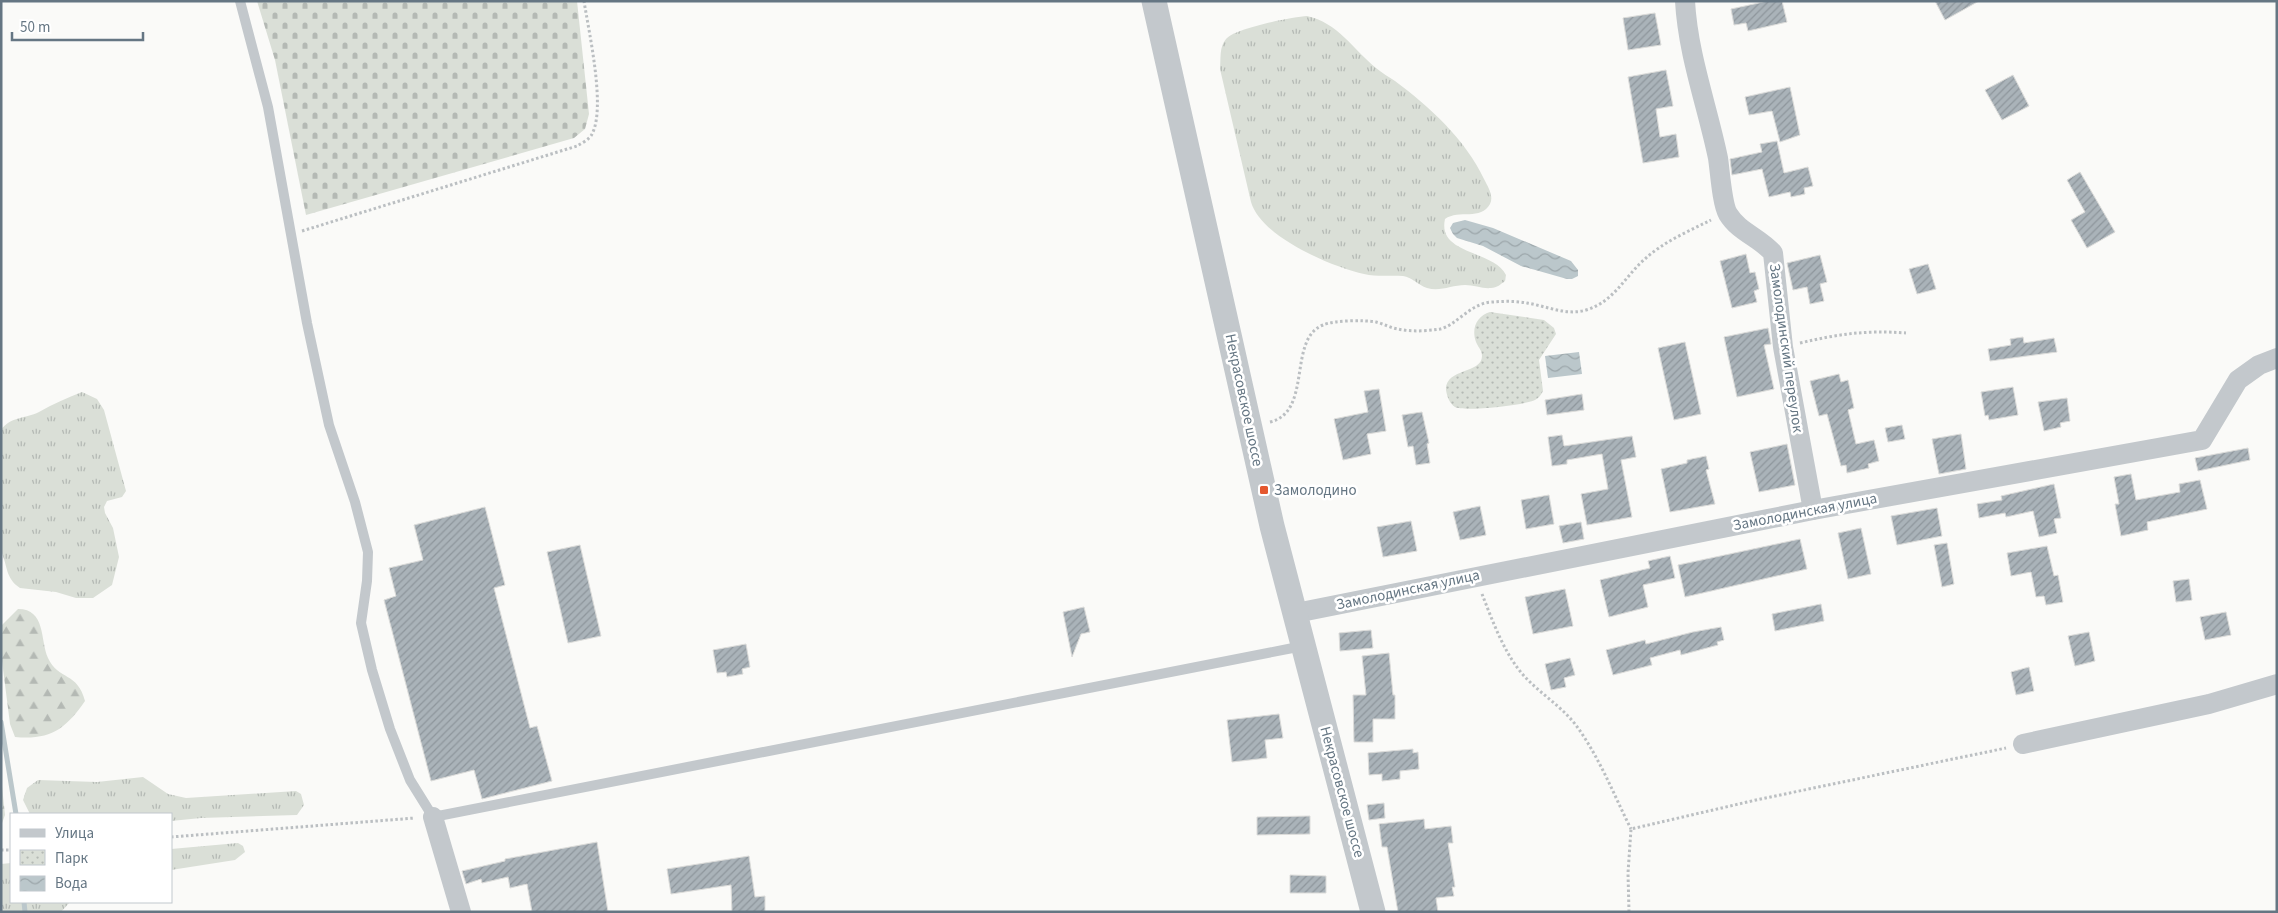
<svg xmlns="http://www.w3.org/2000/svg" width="2278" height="913" viewBox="0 0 2278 913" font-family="'Source Sans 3',sans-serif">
  <defs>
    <pattern id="grass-tufts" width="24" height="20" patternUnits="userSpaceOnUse" patternTransform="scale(1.25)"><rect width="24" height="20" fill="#dadfd7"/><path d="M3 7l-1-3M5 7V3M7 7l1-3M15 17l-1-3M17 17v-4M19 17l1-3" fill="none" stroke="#b4b9b4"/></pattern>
    <pattern id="forest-firs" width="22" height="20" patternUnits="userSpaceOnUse" patternTransform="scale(1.25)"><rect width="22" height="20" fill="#dadfd7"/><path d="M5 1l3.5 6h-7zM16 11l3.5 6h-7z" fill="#b4b9b4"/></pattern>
    <pattern id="cemetery-stones" width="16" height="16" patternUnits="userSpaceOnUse" patternTransform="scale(1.25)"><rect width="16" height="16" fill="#dadfd7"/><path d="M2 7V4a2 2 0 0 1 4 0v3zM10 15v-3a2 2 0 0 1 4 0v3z" fill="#b4b9b4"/></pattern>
    <pattern id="park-dots" width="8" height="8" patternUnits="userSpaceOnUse" patternTransform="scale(1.25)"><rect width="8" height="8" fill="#dadfd7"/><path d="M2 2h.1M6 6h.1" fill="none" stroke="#b4b9b4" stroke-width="1.8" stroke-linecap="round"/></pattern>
    <pattern id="water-waves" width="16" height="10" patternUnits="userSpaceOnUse" patternTransform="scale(1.25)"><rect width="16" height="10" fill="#bbc7cb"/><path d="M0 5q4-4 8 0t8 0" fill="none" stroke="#9ca6aa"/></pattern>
    <pattern id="building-hatch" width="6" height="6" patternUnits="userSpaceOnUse" patternTransform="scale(1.25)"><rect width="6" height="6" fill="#aab3b9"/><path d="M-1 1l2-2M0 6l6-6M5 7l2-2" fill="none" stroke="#8e969c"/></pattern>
  </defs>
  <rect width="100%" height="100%" fill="#fafaf8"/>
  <g fill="url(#grass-tufts)">
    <path d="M1307 16C1337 22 1354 50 1376 68 1382 73 1389 77 1395 81 1430 107 1465 139 1484 179 1488 187 1494 196 1490 204 1481 221 1459 209 1445 219 1437 255 1494 250 1506 275L1505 281C1501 284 1497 288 1491 288 1483 289 1474 285 1465 285 1452 285 1440 292 1427 288 1418 285 1412 277 1403 276 1390 275 1377 277 1364 274 1332 267 1261 237 1251 202L1220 69C1221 59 1219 47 1226 39 1235 28 1292 17 1307 16Z"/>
    <path d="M82 392 97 399 104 410 126 491 122 497 107 501 104 507 105 513 113 528 119 557 112 585 93 598H76L56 592 20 588C5 578 8 566 1 551V430C11 416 25 419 39 412 53 404 67 398 82 392Z"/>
    <path d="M143 777 168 794 186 798 296 791 301 794 304 805 297 815 201 818 171 821V814H30L23 800 27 788 38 780 97 782Z"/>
    <path d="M238 843 243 846 245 852 235 860 171 870V849Z"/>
    <path d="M11 863V902H70L61 912H1V864Z"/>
  </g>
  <g fill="url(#forest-firs)">
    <path d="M18 609C46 609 40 640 48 658 58 680 78 672 85 701 65 730 50 740 15 737L10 724 1 653V626Z"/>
    <path d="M1 777 5 815 1 826Z"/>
  </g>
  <path fill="url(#cemetery-stones)" d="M257 1H577L589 114 585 129 574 138 306 215 275 60Z"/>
  <path fill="url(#park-dots)" d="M1490 312 1544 320 1554 328 1556 334 1539 360 1543 391C1541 395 1539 398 1535 400 1525 405 1464 412 1455 407 1450 404 1447 397 1446 390 1445 368 1482 374 1482 356 1482 350 1478 347 1476 342 1471 328 1477 316 1490 312Z"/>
  <g fill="url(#water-waves)">
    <path d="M1465 220 1493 228 1571 261 1578 270V276L1572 279H1567L1521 266 1483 246 1457 238 1453 234 1450 228 1453 223Z"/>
    <path d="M1579 352 1582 374 1548 378 1545 356Z"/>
  </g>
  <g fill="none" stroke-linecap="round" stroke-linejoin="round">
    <g stroke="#bbc7cb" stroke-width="5">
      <path d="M1 722 16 814"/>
      <path d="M24 902 25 912"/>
    </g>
  </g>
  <g fill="url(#building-hatch)" stroke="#dcdcda">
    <path d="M1768 1H1782L1787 22 1748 31 1746 23 1734 25 1731 9Z"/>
    <path d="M1935 1H1979L1945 20Z"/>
    <path d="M1655 13 1661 45 1628 50 1623 18Z"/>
    <path d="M1666 70 1673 106 1656 109 1660 137 1676 134 1679 157 1643 163 1628 77Z"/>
    <path d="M2013 75 2029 106 2002 120 1985 90Z"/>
    <path d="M1790 87 1800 135 1780 142 1772 111 1749 115 1745 97Z"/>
    <path d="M1777 141 1784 173 1808 167 1813 186 1804 188 1805 194 1791 197 1790 192 1769 197 1762 169 1732 175 1730 159 1762 152 1760 144Z"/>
    <path d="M2080 172 2115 232 2087 248 2071 220 2085 212 2067 180Z"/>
    <path d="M1746 254 1750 273 1755 272 1759 289 1754 291 1757 302 1732 308 1720 261Z"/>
    <path d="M1820 255 1827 282 1820 284 1824 301 1810 304 1807 287 1793 290 1787 263Z"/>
    <path d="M1928 264 1936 289 1917 294 1909 269Z"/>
    <path d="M1768 328 1771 344 1764 345 1774 389 1737 397 1724 337Z"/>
    <path d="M2023 337 2024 343 2054 338 2057 352 1990 361 1988 349 2011 345 2010 339Z"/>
    <path d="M1685 342 1701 414 1674 420 1658 348Z"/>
    <path d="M1839 374 1841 382 1848 380 1854 408 1848 410 1856 444 1874 440 1879 461 1868 464 1869 468 1847 473 1846 465 1841 466 1827 414 1819 416 1810 381Z"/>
    <path d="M2013 387 2018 415 1989 420 1988 415 1985 416 1981 392Z"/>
    <path d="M1379 389 1386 431 1367 434 1371 454 1343 460 1334 419 1368 412 1364 391Z"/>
    <path d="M1582 394 1584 410 1547 415 1545 400Z"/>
    <path d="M2067 398 2070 421 2060 423 2061 427 2044 431 2038 402Z"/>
    <path d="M1422 412 1429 443 1427 444 1430 463 1416 465 1413 446 1408 447 1402 415Z"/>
    <path d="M1902 425 1905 439 1888 442 1885 428Z"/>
    <path d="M1961 434 1966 469 1939 474 1932 439Z"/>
    <path d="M1562 435 1564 446 1632 436 1636 457 1621 460 1632 517 1587 525 1581 494 1608 489 1602 454 1567 460V464L1552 466 1548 437Z"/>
    <path d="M1787 444 1795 485 1759 492 1750 452Z"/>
    <path d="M2248 448 2250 460 2198 471 2195 458Z"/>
    <path d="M1706 456 1709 469 1706 470 1715 504 1670 512 1661 469 1687 463V460Z"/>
    <path d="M2131 474 2136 500 2180 492 2179 484 2200 480 2207 509 2147 522 2148 530 2121 536 2115 504H2119L2114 477Z"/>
    <path d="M2054 484 2061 518 2054 519 2057 533 2039 537 2033 511 2006 517 2005 513 1979 518 1977 504 2002 500 2001 496Z"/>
    <path d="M1549 495 1554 524 1526 529 1521 500Z"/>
    <path d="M1480 506 1486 535 1460 540 1453 512Z"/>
    <path d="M485 507 505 585 494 588 530 728 537 726 552 781 482 799 474 770 431 781 384 600 396 596 389 568 423 560 414 525Z"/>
    <path d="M1937 508 1942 536 1897 545 1891 516Z"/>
    <path d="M1411 521 1417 551 1383 557 1377 527Z"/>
    <path d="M1581 522 1584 539 1563 543 1559 526Z"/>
    <path d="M1861 528 1871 574 1848 579 1838 533Z"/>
    <path d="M1800 539 1807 569 1685 597 1678 565Z"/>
    <path d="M1947 543 1954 584 1942 587 1934 545Z"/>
    <path d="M580 545 601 636 568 643 547 552Z"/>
    <path d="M2047 546 2054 576 2058 575 2063 602 2046 605 2044 596 2036 597 2031 572 2011 576 2007 553Z"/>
    <path d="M1670 556 1675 578 1643 585 1648 607 1609 617 1600 580 1650 568 1648 561Z"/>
    <path d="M2189 579 2192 600 2176 602 2173 581Z"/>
    <path d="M1565 589 1573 626 1533 634 1525 597Z"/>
    <path d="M1821 604 1824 621 1775 631 1772 614Z"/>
    <path d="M1084 607 1090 632 1081 634 1072 657 1063 612Z"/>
    <path d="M2226 612 2231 635 2205 640 2200 617Z"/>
    <path d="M1721 627 1724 640 1717 642 1718 645 1681 655 1680 650 1650 658 1652 665 1613 675 1606 650 1645 640 1646 644 1693 632Z"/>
    <path d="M1371 630 1373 648 1340 651 1339 633Z"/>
    <path d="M2089 632 2095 661 2075 666 2068 636Z"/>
    <path d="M746 644 750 667 742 669 743 674 727 677 726 672 717 673 713 650Z"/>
    <path d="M1389 653 1393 695H1395V719H1373V742H1354L1353 695H1366L1362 656Z"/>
    <path d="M1570 658 1575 675 1564 678 1566 687 1551 690 1545 664Z"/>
    <path d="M2029 667 2034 691 2016 695 2011 672Z"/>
    <path d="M1279 714 1283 738 1265 740 1267 758 1232 762 1227 720Z"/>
    <path d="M1413 749V753L1418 752 1419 769 1400 771V779L1382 781V774L1369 775 1368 753Z"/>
    <path d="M1384 803 1385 818 1369 820 1367 805Z"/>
    <path d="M1310 816V834L1257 835V817Z"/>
    <path d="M1424 819 1425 829 1451 826 1453 843H1448L1455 887H1452L1454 896 1436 898 1438 912H1398L1387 847H1382L1379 824Z"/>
    <path d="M597 842 608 912H532L527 884 510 888 508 877 482 883 481 879 466 884 462 871 505 861V859Z"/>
    <path d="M749 856 755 897 765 896V912H732L731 885 671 894 667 869Z"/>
    <path d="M1290 875 1326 876V893H1290Z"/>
  </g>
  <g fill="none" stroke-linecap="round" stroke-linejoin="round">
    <g stroke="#bbbfc2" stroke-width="3" stroke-dasharray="2.5 2.5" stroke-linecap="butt">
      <path d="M302 231 577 146C582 143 590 139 592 134 606 108 589 33 584 1"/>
      <path d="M1800 343C1839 334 1866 330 1906 333"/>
      <path d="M1270 422C1313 412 1287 339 1323 325 1334 320 1365 320 1376 322 1384 324 1391 328 1398 329 1411 332 1427 331 1440 329 1456 326 1471 302 1493 302 1504 301 1516 301 1527 303 1546 306 1567 316 1586 310 1614 302 1625 276 1645 259 1663 242 1689 231 1711 220"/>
      <path d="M1482 594C1493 622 1505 656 1526 678 1542 695 1564 708 1578 728 1600 759 1614 795 1631 829"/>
      <path d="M171 837 415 818"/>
      <path d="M1 850H11"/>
      <path d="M1629 912 1628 873 1631 829 1756 800 2006 748"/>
    </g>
    <path stroke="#c3c8cc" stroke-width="10" d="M240 1 268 107 307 323 329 425 355 502 368 552 367 581 361 623 372 670 390 729 410 780 433 817 1303 646"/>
    <g stroke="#c3c8cc" stroke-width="20">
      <path d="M1685 1C1688 55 1707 105 1718 158 1720 171 1722 204 1728 214 1739 232 1759 237 1773 253L1783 347 1813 510"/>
      <path d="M1296 613 1813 510 2202 440 2238 380 2259 365 2277 358"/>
      <path d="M2023 744 2209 704 2277 684"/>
      <path d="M433 817 461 912"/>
    </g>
    <path stroke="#c3c8cc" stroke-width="25" d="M1154 1 1272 526 1373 912"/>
  </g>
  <rect fill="#e4572e" stroke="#fff" stroke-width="2" x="1259" y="485" width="10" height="10" rx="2.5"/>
  <g text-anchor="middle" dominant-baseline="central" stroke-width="5" stroke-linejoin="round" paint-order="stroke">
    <g font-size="15" fill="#657683" stroke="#fff">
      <text transform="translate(1786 348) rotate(82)">Замолодинский переулок</text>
      <text transform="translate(1244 400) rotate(78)">Некрасовское шоссе</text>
      <text transform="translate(1805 512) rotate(-11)">Замолодинская улица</text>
      <text transform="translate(1408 590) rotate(-12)">Замолодинская улица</text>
      <text transform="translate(1342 792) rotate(75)">Некрасовское шоссе</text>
    </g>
    <g font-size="15" fill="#657683" stroke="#fff" text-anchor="start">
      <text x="1274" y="490">Замолодино</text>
    </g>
  </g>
  <rect width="2278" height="913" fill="none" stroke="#657683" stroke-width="5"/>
  <rect x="10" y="813" width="162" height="90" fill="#ffffff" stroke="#c1c8cd"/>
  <rect x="20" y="829" width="25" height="8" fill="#c3c8cc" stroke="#c1c8cd"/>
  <text x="55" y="838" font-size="15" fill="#657683">Улица</text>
  <rect x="20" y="850" width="25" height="15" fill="url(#park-dots)" stroke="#c1c8cd"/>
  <text x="55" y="863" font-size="15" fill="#657683">Парк</text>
  <rect x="20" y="876" width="25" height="15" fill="url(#water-waves)" stroke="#c1c8cd"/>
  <text x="55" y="888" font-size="15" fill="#657683">Вода</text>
  <path d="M12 32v8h131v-8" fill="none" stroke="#657683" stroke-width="2.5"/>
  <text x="20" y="32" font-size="15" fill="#657683" stroke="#ffffff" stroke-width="4" paint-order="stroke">50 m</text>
</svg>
